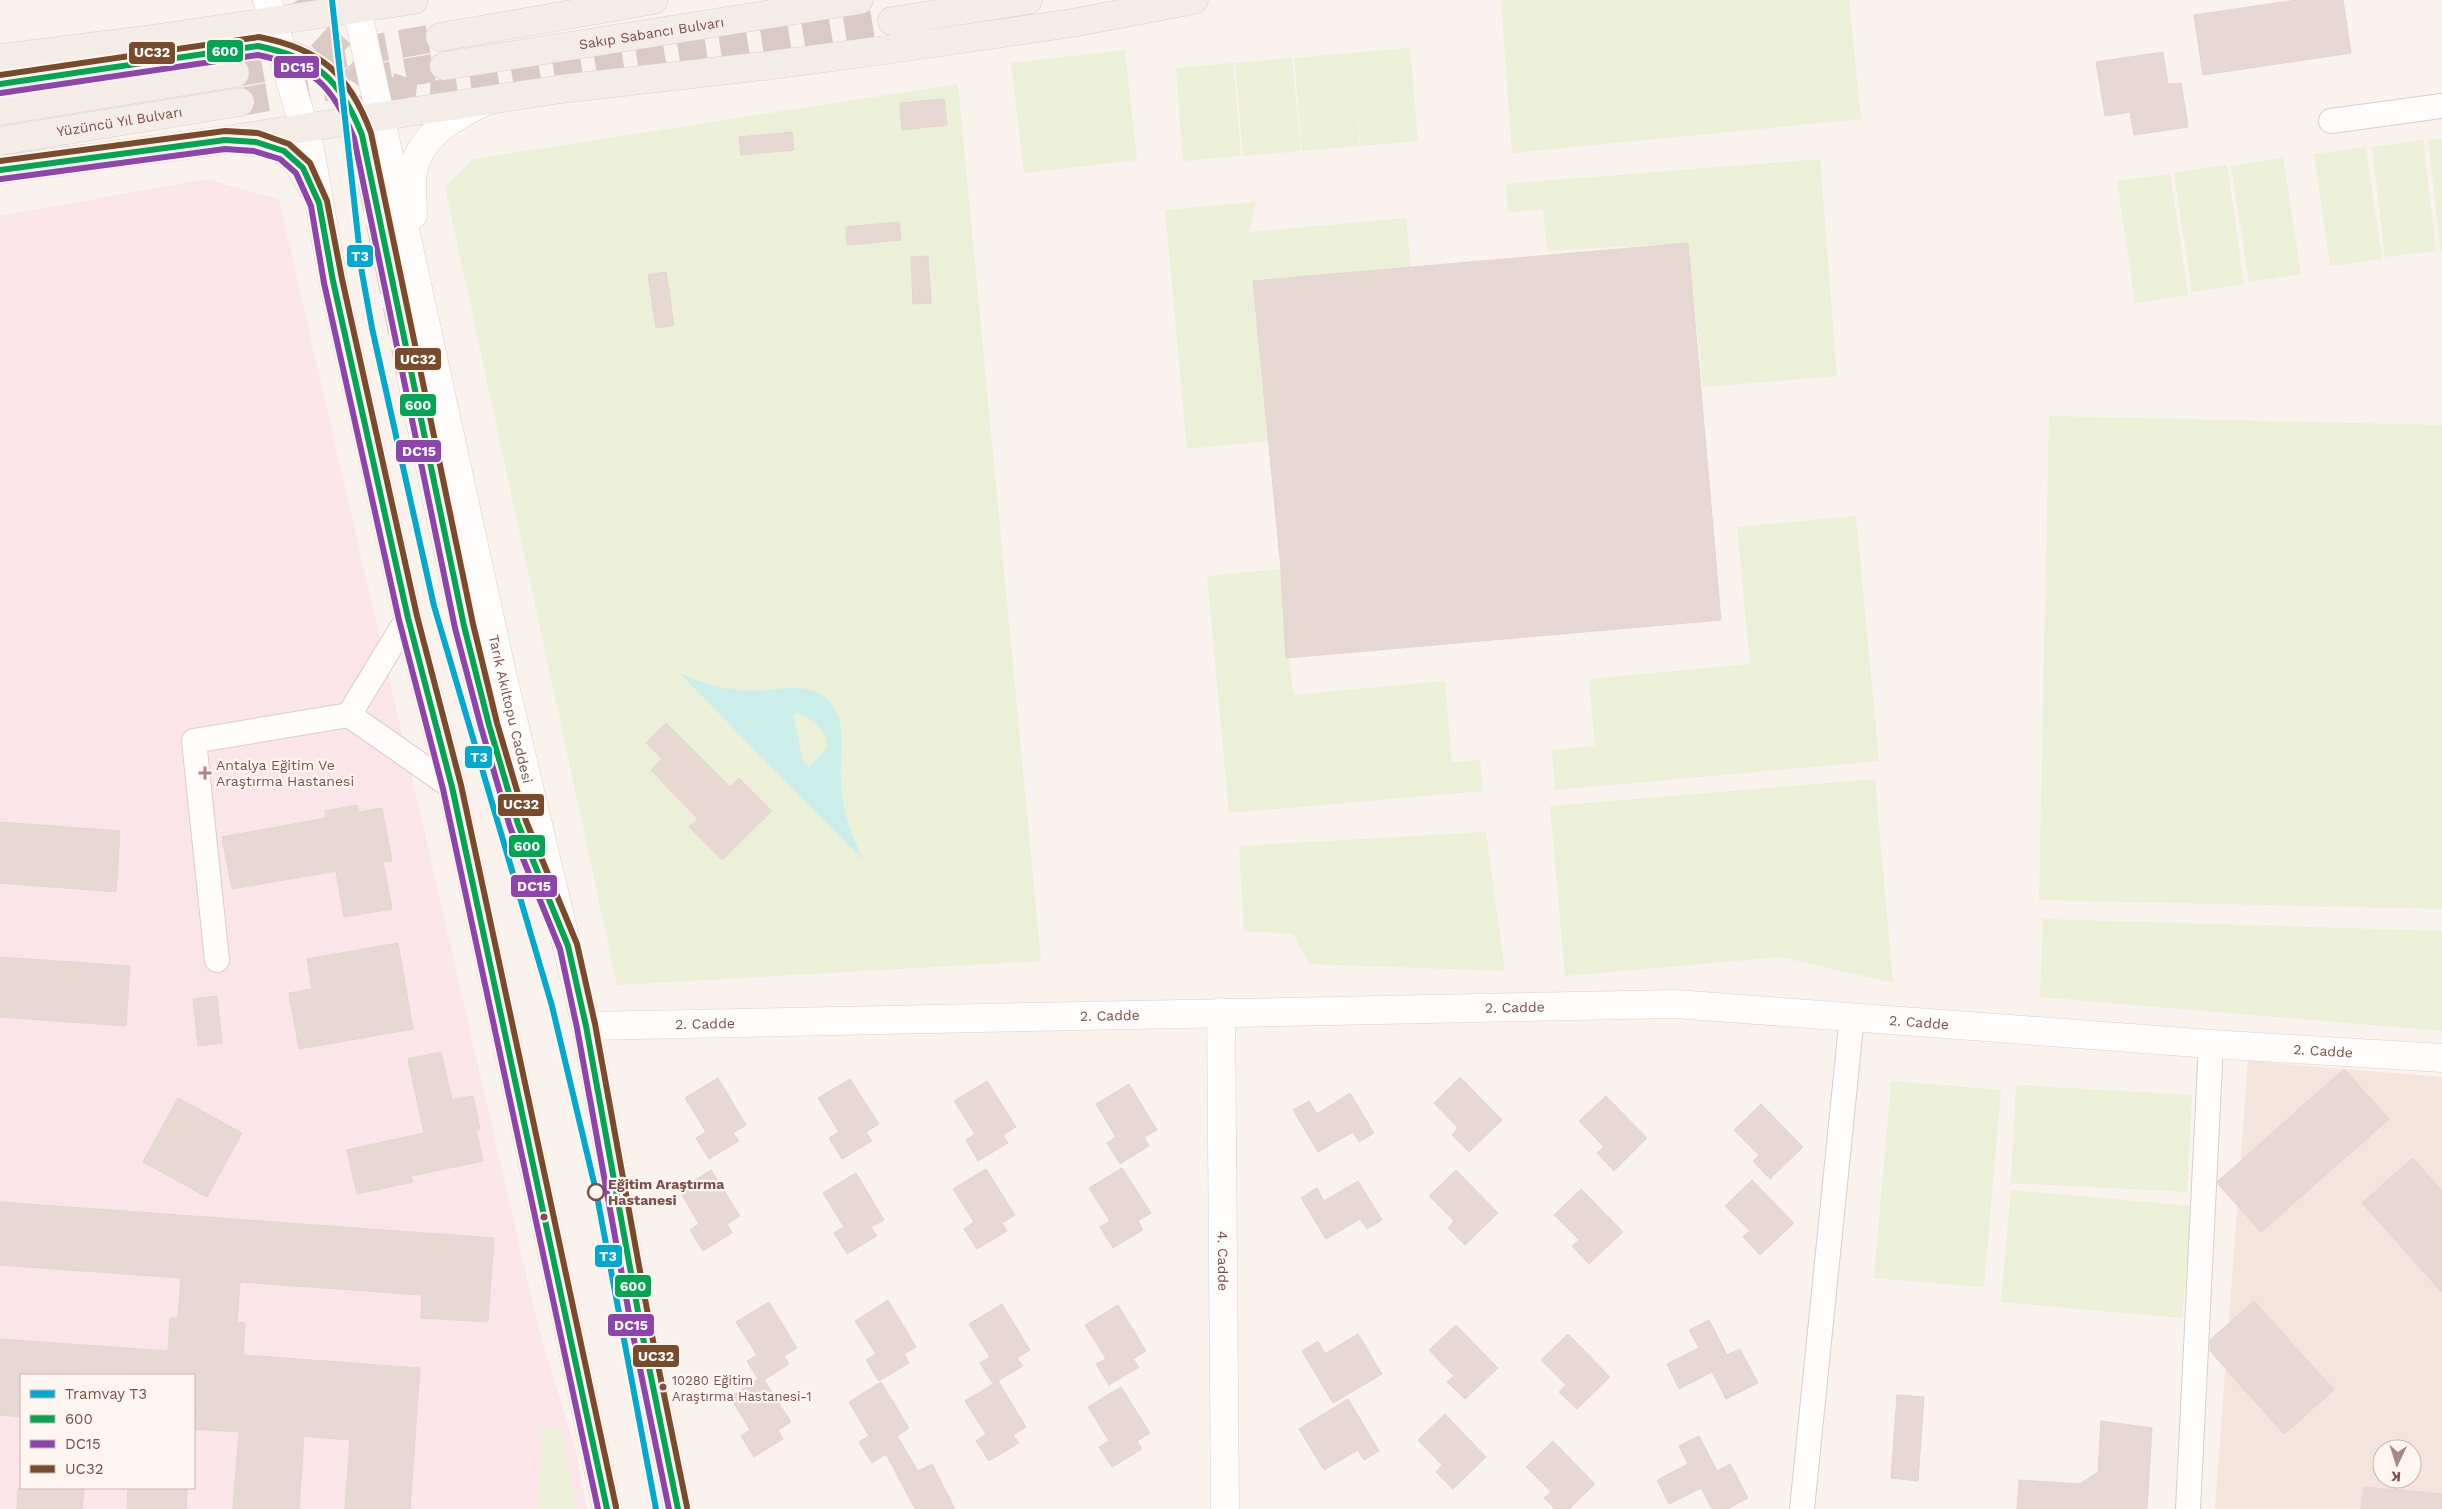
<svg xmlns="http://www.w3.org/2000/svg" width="2442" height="1509" viewBox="0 0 2442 1509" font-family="'Work Sans',sans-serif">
  <rect width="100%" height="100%" fill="#faf2ed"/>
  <path fill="#f4e4db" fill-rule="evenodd" d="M2248 1061 2442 1077V1509H2215ZM2382 1449H2412V1479H2382Z"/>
  <path fill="#fce5e9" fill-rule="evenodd" d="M206 179 279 199 539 1330 576 1452 587 1509H0V216ZM21 1375H194V1488H21Z"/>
  <g fill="#ebf0d6">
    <path d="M1501 0H1849L1861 119 1512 153Z"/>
    <path d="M1410 48 1418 141 1360 146 1356 107 1359 146 1302 151 1294 58Z"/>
    <path d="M1125 50 1137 160 1024 173 1011 63Z"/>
    <path d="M1292 58 1301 151 1243 156 1235 63Z"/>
    <path d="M1233 63 1241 156 1183 161 1176 68Z"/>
    <path d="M958 84 1041 961 617 985 445 187 474 159Z"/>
    <path d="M2442 139V252H2441L2428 140Z"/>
    <path d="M2423 140 2436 251 2385 257 2372 147Z"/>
    <path d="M2366 147 2382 259 2330 266 2314 154Z"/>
    <path d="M2283 158 2301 274 2249 282 2231 166Z"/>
    <path d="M1820 159 1837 376 1703 387 1688 243 1547 251 1543 210 1508 212 1506 184Z"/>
    <path d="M2227 165 2244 284 2192 292 2174 173Z"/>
    <path d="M2170 174 2188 295 2135 303 2117 181Z"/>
    <path d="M1256 202 1249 232 1406 218 1411 267 1254 281 1269 441 1187 449 1165 210Z"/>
    <path d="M2049 416 2442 425V909L2039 900Z"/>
    <path d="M1856 516 1879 761 1555 790 1552 750 1595 746 1589 679 1750 664 1737 527Z"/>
    <path d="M1281 569 1293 695 1445 681 1452 762 1480 760 1483 791 1229 813 1207 576Z"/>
    <path d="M1875 779 1893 983 1781 957 1565 976 1550 806Z"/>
    <path d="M1486 832 1505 971 1309 964 1293 934 1244 931 1239 846Z"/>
    <path d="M2043 919 2442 931V1031L2040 997Z"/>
    <path d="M1891 1081 2001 1090 1984 1287 1874 1278Z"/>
    <path d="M2016 1085 2192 1095 2187 1192 2011 1183Z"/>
    <path d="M2011 1190 2192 1206 2182 1318 2001 1302Z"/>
    <path d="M562 1428 576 1509H537L542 1431Z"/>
  </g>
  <path fill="#cceeea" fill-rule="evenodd" d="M679 673C704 684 728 691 756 691 773 690 789 686 805 689 855 698 838 750 841 785 843 812 852 837 864 861ZM796 713C802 713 808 718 813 722 834 741 830 749 809 766L804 764 793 716Z"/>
  <g fill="#e7d8d4" stroke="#e4d3ce">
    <path d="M2297 0H2343L2351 53 2203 75 2194 15Z"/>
    <path d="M2163 52 2168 84 2181 83 2188 127 2134 135 2130 112 2105 116 2096 62Z"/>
    <path d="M944 99 947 125 902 130 900 103Z"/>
    <path d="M792 132 794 150 741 155 739 137Z"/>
    <path d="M899 222 901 240 847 245 846 227Z"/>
    <path d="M1688 243 1721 620 1286 658 1281 569 1253 281Z"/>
    <path d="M928 256 931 303 913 304 911 257Z"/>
    <path d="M666 272 674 325 656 328 648 275Z"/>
    <path d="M666 723 730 787 739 778 772 811 722 860 689 827 698 819 651 770 662 759 646 743Z"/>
    <path d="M357 805 359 812 382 808 392 861 383 862 392 909 344 917 336 871 232 889 222 837 326 818 325 811Z"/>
    <path d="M0 822 120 831 116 892 0 883Z"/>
    <path d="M398 943 413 1029 299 1049 289 993 312 989 307 959Z"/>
    <path d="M0 957 130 966 126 1026 0 1017Z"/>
    <path d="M217 996 222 1043 198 1046 193 999Z"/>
    <path d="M441 1052 452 1100 473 1096 480 1129 476 1130 483 1161 411 1176 413 1182 357 1194 347 1150 424 1133 408 1059Z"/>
    <path d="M2344 1069 2389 1119 2261 1232 2218 1184V1181Z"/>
    <path d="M1460 1077 1502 1120 1469 1152 1452 1135 1458 1128 1434 1103Z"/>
    <path d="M718 1078 746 1125 733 1133 739 1141 709 1159 696 1138 706 1132 685 1098Z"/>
    <path d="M850 1079 879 1124 866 1132 872 1141 842 1159 829 1138 839 1132 818 1098Z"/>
    <path d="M987 1081 1016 1127 1003 1135 1008 1143 978 1161 966 1140 975 1134 954 1101Z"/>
    <path d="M1129 1084 1157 1130 1144 1137 1149 1146 1120 1164 1107 1143 1116 1137 1096 1104Z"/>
    <path d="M1350 1093 1374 1133 1359 1142 1353 1132 1318 1152 1293 1110 1309 1101 1317 1114Z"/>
    <path d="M1606 1096 1647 1138 1614 1171 1597 1153 1604 1147 1579 1121Z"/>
    <path d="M178 1098 242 1133 207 1197 143 1162Z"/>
    <path d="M1761 1104 1803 1147 1770 1179 1753 1161 1759 1155 1734 1130Z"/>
    <path d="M2413 1158 2442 1191V1292L2362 1203Z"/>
    <path d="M1122 1168 1151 1213 1138 1221 1143 1230 1113 1248 1100 1227 1110 1221 1089 1188Z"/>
    <path d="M986 1169 1015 1215 1002 1223 1007 1231 977 1249 964 1229 974 1222 953 1189Z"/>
    <path d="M711 1170 740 1216 727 1224 732 1233 703 1251 690 1230 699 1224 679 1190Z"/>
    <path d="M1456 1170 1498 1213 1465 1245 1448 1228 1454 1221 1429 1196Z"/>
    <path d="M856 1173 884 1220 871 1227 877 1236 847 1254 834 1233 844 1227 823 1193Z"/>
    <path d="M1752 1180 1794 1223 1760 1255 1743 1237 1750 1231 1725 1206Z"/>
    <path d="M1358 1181 1382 1220 1367 1229 1360 1219 1326 1239 1301 1198 1317 1188 1324 1201Z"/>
    <path d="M1581 1189 1623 1232 1589 1264 1572 1246 1579 1240 1554 1215Z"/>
    <path d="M0 1202 494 1238 488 1322 421 1318 422 1295 240 1282 237 1322 245 1323 243 1355 420 1368 410 1509H345L350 1440 304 1436 299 1509H233L239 1432 195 1429 196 1406H194V1375H21V1417L0 1415V1339L168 1351 170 1318H178L181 1278 0 1265Z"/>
    <path d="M888 1300 916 1347 904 1354 909 1363 879 1381 866 1360 876 1354 855 1321Z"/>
    <path d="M2254 1301 2334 1390 2284 1434 2210 1351V1340Z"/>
    <path d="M769 1302 797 1348 784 1356 789 1364 764 1380 791 1422 778 1430 783 1439 754 1457 741 1436 750 1430 730 1397 758 1379 747 1361 757 1355 736 1322Z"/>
    <path d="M1002 1304 1030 1350 1017 1358 1023 1366 998 1381 1026 1427 1013 1435 1019 1443 989 1461 976 1441 986 1434 965 1401 993 1384 980 1363 990 1357 969 1324Z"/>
    <path d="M1118 1305 1146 1351 1133 1359 1139 1367 1109 1385 1096 1364 1106 1359 1085 1325Z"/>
    <path d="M1709 1320 1727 1355 1740 1349 1758 1383 1726 1399 1712 1372 1679 1389 1667 1364 1699 1348 1689 1330Z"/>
    <path d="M1456 1325 1498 1368 1465 1399 1447 1382 1454 1376 1429 1350Z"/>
    <path d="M1358 1334 1382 1374 1333 1403 1302 1351 1318 1341 1325 1354Z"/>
    <path d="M1568 1334 1610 1377 1577 1409 1559 1392 1566 1385 1541 1360Z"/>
    <path d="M881 1382 909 1428 897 1436 918 1471 932 1464 955 1509H915L886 1454 872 1463 859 1442 869 1436 849 1402Z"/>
    <path d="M1121 1387 1150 1433 1137 1441 1142 1449 1112 1467 1099 1447 1109 1441 1088 1407Z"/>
    <path d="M1897 1395 1924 1397 1918 1481 1891 1478Z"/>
    <path d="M1348 1399 1379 1451 1364 1460 1358 1450 1324 1470 1299 1429Z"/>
    <path d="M1445 1414 1486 1457 1453 1489 1436 1472 1442 1465 1418 1440Z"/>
    <path d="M2101 1421 2152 1428 2147 1509H2017L2019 1480 2080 1484 2098 1472Z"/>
    <path d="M1699 1436 1717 1471 1730 1464 1748 1498 1727 1509H1712L1701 1488 1669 1504 1657 1480 1688 1464 1679 1446Z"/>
    <path d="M1553 1441 1595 1484 1569 1509H1555L1544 1498 1551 1492 1526 1467Z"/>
    <path d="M2364 1487 2442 1494V1509H2361Z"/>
    <path d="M18 1488H84L82 1509H17Z"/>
    <path d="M128 1488H187L186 1509H127Z"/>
  </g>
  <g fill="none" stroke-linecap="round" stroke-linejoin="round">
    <g stroke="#dbc9c4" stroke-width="28" stroke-dasharray="28 14" stroke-linecap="butt">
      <path d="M298 0 319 34 353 65"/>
      <path d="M321 70 347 97 362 135 411 376"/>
    </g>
    <g stroke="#dbc9c4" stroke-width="28" stroke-dasharray="28 14" stroke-linecap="butt">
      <path d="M353 65C385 88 406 96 446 94L892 21"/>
      <path d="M235 73 440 37"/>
      <path d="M0 84 258 46C282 50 300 56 321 70"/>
      <path d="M240 102 444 66"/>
    </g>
    <defs>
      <g id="street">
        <path d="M2331 121 2442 106"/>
        <path d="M349 715 452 787"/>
        <path d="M217 960 194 741 349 715 408 618"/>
        <path d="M1802 1509 1852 1016"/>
        <path d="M2188 1509 2211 1044"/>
      </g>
      <g id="secondary">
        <path d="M267 0 310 149 333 281 408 618 452 787 607 1509"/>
        <path id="s1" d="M355 0 501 669 586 1026 641 1328 678 1509"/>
        <path d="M237 140C275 143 295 150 311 186"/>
        <path d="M413 215C413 204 412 192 412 180 414 139 451 118 484 102"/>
        <path d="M411 376C432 476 452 577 477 676 492 739 509 801 533 861"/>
        <path id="s2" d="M1221 1012 1225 1509"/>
        <path id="s3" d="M586 1026 1675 1004 2211 1044 2442 1058"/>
      </g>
      <g id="primary">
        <path d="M892 21 1028 0"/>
        <path d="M440 37 654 0"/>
        <path d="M0 58 153 39 414 0"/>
        <path id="s4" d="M444 66 859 0"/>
        <path d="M0 111 235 73"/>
        <path id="s5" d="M0 141 240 102"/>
        <path d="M0 170 225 140 561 89 764 66 892 49 1072 23 1194 0"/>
      </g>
    </defs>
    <use href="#street" stroke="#d9cdca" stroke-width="26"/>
    <use href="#secondary" stroke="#dbcecb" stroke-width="29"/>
    <use href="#primary" stroke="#dccdca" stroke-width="29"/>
    <use href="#street" stroke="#fefdfc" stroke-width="24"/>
    <use href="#secondary" stroke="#fefdfc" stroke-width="28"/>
    <use href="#primary" stroke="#f4ece6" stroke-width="28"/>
    <defs>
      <g id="bus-1">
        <path d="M0 84 258 46C317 58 340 79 362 135L464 626 489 725 518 824 568 946 586 1026 641 1328 678 1509"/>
        <path d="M0 170 225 140 256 142 284 151 303 168 319 203 333 281 408 618 452 787 607 1509"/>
      </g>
      <g id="bus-2">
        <path d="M1 93 258 55C313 66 333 86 354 138L455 628 481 727 510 827 560 949 577 1028 632 1330 669 1509"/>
        <path d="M1 179 225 149 254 151 280 159 296 173 311 206 324 283 399 620 443 789 598 1509"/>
      </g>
      <g id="bus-3">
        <path d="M0 75 259 37C321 49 349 74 371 133L473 624 497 723 526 821 577 944 595 1024 650 1326 687 1507"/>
        <path d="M0 161 225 131 258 133 289 144 310 163 327 201 342 279 417 616 461 785 616 1507"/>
      </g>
    </defs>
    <use href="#bus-1" stroke="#fff6f1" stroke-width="10"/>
    <use href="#bus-2" stroke="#fff6f1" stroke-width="10"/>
    <use href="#bus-3" stroke="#fff6f1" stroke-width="10"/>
    <use href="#bus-1" stroke="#00a651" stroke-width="6"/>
    <use href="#bus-2" stroke="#8e44ad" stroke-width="6"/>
    <use href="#bus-3" stroke="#7a4b2a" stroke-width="6"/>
    <defs>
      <path id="tram-1" d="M332 0 362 273 372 328 434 606 552 1006 596 1191 656 1509"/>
    </defs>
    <use href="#tram-1" stroke="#fff6f1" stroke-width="10"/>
    <use href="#tram-1" stroke="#00a9ce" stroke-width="6"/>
  </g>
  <path fill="#a98882" stroke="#fff6f1" stroke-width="2" d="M202.5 765.5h5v5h5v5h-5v5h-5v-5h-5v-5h5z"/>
  <circle fill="#fff6f1" stroke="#7d4f48" stroke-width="2.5" cx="596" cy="1192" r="8"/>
  <g fill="#7d4f48" stroke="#fff6f1" stroke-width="2">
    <circle cx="544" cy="1217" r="4.5"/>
    <circle cx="663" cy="1387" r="4.5"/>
  </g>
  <g text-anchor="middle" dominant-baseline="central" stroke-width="4.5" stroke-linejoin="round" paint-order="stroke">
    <g font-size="13" fill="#7d4f48" stroke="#fff6f1" text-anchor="start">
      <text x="672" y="1380">10280 Eğitim<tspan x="672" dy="16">Araştırma Hastanesi-1</tspan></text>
    </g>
    <g font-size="14" fill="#7d4f48" stroke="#fff6f1">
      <text stroke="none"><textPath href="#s4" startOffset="210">Sakıp Sabancı Bulvarı</textPath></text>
      <text stroke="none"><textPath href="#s5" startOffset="121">Yüzüncü Yıl Bulvarı</textPath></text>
      <text stroke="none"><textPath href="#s1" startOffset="726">Tarık Akıltopu Caddesi</textPath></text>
      <text stroke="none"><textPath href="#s3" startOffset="929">2. Cadde</textPath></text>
      <text stroke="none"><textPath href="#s3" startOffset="524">2. Cadde</textPath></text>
      <text stroke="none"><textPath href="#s3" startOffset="1334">2. Cadde</textPath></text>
      <text stroke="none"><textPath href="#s3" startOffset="119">2. Cadde</textPath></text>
      <text stroke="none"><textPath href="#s3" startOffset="1739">2. Cadde</textPath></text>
      <text stroke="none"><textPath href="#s2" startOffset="249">4. Cadde</textPath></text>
    </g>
    <g font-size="14" fill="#7d4f48" stroke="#fff6f1" text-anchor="start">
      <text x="216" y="765">Antalya Eğitim Ve<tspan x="216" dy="16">Araştırma Hastanesi</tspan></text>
    </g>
    <g font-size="14" font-weight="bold" fill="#7d4f48" stroke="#fff6f1" text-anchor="start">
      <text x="608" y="1184">Eğitim Araştırma<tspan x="608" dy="16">Hastanesi</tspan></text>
    </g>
  </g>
  <g stroke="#fff6f1" stroke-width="2">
    <rect x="206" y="39" width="38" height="24" rx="5" fill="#00a651"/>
    <rect x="128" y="41" width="48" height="24" rx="5" fill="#7a4b2a"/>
    <rect x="273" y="55" width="47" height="24" rx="5" fill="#8e44ad"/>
    <rect x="346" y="244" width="28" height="24" rx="5" fill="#00a9ce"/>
    <rect x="394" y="347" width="48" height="24" rx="5" fill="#7a4b2a"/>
    <rect x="399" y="393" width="38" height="24" rx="5" fill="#00a651"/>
    <rect x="395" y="439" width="47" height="24" rx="5" fill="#8e44ad"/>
    <rect x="464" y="745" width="29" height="24" rx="5" fill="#00a9ce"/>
    <rect x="497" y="793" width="48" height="24" rx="5" fill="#7a4b2a"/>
    <rect x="508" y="834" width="38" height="24" rx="5" fill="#00a651"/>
    <rect x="510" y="874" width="48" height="24" rx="5" fill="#8e44ad"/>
    <rect x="594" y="1244" width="29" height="24" rx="5" fill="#00a9ce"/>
    <rect x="614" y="1274" width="38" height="24" rx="5" fill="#00a651"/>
    <rect x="607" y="1313" width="48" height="24" rx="5" fill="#8e44ad"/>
    <rect x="632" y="1344" width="48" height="24" rx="5" fill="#7a4b2a"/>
  </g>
  <g font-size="14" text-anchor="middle" font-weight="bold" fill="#fff">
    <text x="225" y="56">600</text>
    <text x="152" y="57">UC32</text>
    <text x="297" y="72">DC15</text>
    <text x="360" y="261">T3</text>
    <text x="418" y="364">UC32</text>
    <text x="418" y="410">600</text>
    <text x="419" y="456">DC15</text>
    <text x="479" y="762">T3</text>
    <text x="521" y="809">UC32</text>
    <text x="527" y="851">600</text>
    <text x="534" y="891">DC15</text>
    <text x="608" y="1261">T3</text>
    <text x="633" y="1291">600</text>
    <text x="631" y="1330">DC15</text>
    <text x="656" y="1361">UC32</text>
  </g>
  <rect x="20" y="1374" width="175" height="115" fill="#fff6f1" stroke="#cbb3ad"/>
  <rect x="30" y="1390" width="25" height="8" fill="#00a9ce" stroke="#cbb3ad"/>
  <text x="65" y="1399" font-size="15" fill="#7d4f48">Tramvay T3</text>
  <rect x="30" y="1415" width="25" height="8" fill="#00a651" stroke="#cbb3ad"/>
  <text x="65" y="1424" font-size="15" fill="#7d4f48">600</text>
  <rect x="30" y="1440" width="25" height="8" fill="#8e44ad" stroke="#cbb3ad"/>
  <text x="65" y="1449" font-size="15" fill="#7d4f48">DC15</text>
  <rect x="30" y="1465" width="25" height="8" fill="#7a4b2a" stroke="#cbb3ad"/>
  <text x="65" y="1474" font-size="15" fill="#7d4f48">UC32</text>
  <g transform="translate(2397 1464) rotate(184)"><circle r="24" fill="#fff6f1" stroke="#cbb3ad"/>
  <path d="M0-4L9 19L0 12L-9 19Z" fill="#a98882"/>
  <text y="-8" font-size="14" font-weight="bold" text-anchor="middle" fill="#7d4f48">K</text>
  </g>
</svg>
